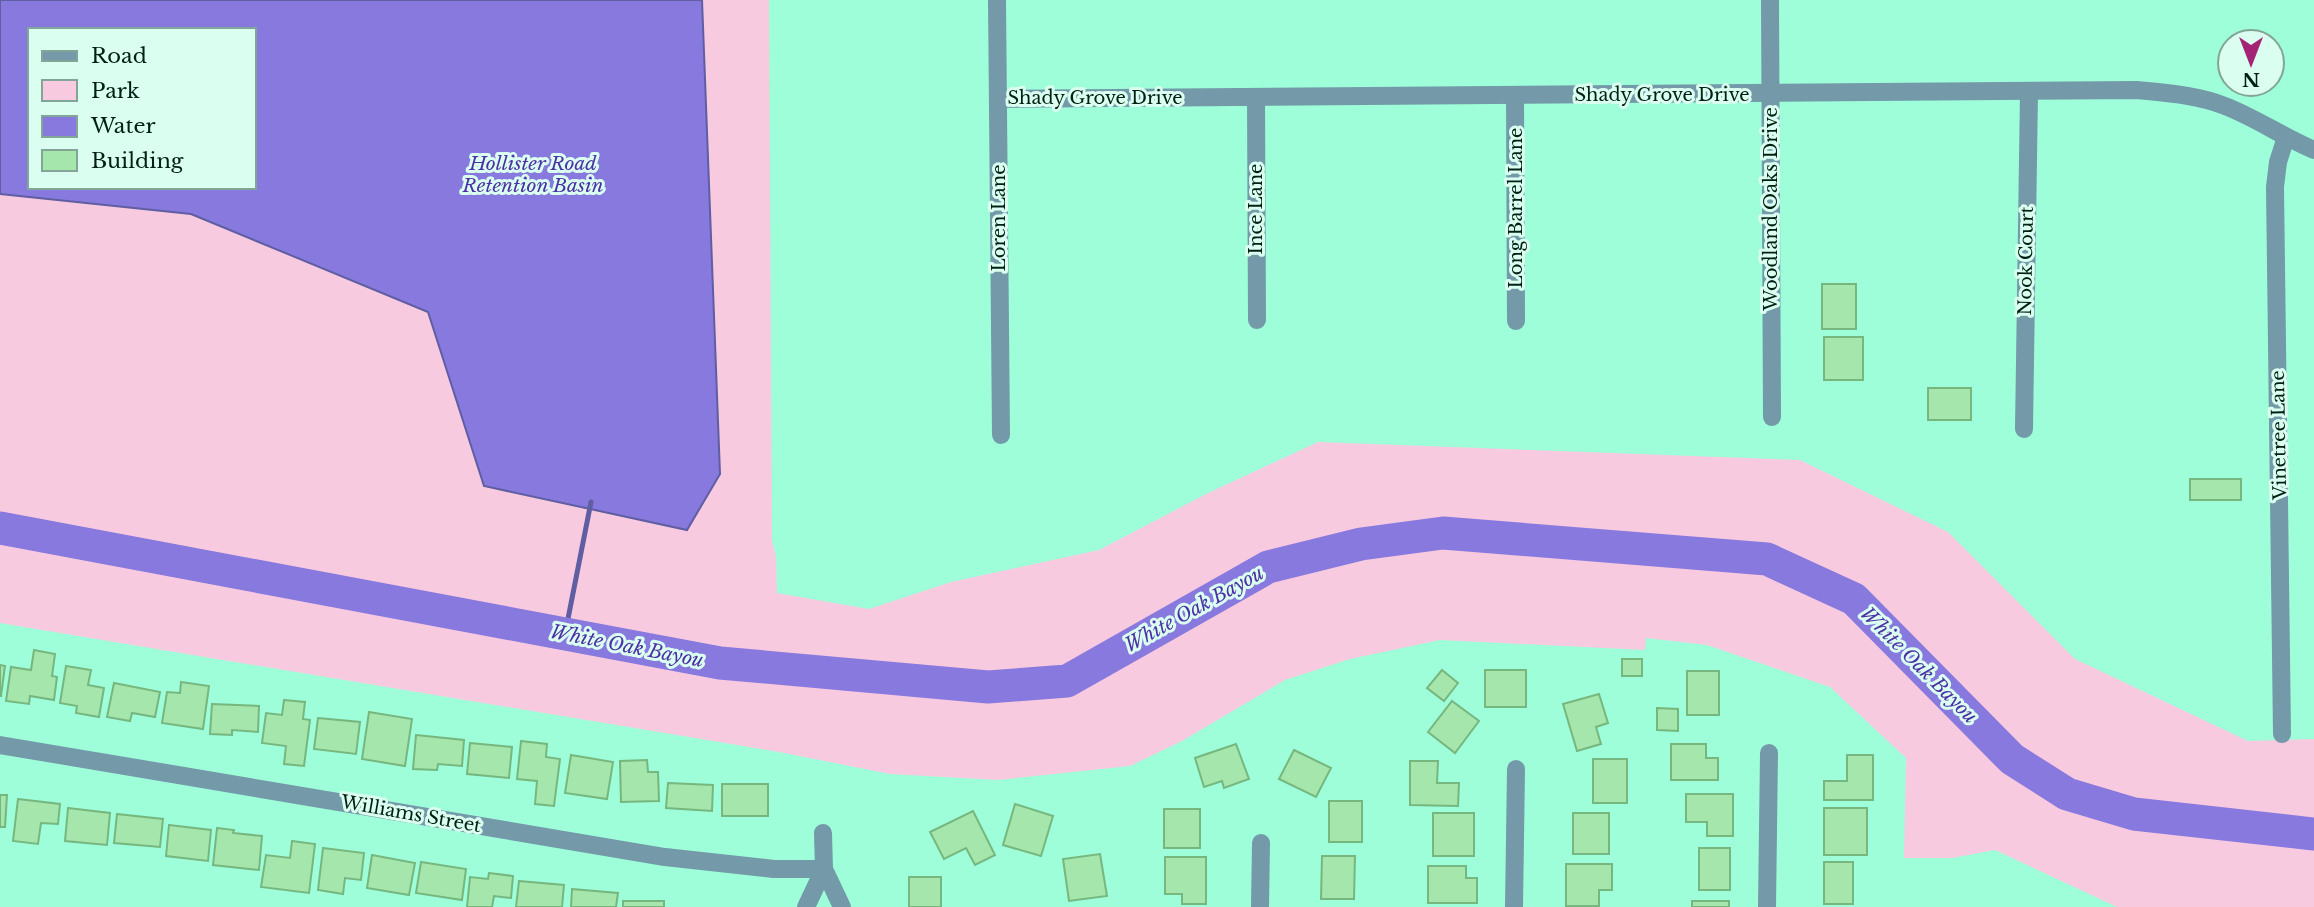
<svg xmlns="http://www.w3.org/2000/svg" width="2314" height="907" viewBox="0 0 2314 907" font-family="'Libre Baskerville',serif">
  <rect width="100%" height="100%" fill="#9efed9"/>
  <path fill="#f8cae0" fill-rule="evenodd" d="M0 0H769L772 540 776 557 777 593 869 609 951 582 1099 550 1206 494 1318 442 1800 460 1948 532 2075 659 2248 741 2314 739V907H2117L1995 850 1952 858H1904L1906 758 1830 687 1707 645 1646 638 1645 650 1440 640 1350 659 1285 680 1182 741 1130 766 998 780 890 774 779 752 0 623ZM30 30H254V187H30Z"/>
  <path fill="#8779de" stroke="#5f5ea2" stroke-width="2" fill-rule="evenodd" d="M0 0H702L720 474 687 530 484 486 428 312 191 214 0 194ZM30 30H254V187H30Z"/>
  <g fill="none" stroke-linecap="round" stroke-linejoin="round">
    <path stroke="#5f5ea2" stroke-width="5" d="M565 634 591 502"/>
    <path stroke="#8779de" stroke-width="33" d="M0 528 720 663 988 687 1067 681 1268 567 1361 544 1443 533 1767 559 1854 599 2012 759 2067 794 2134 814 2314 834"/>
  </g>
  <g fill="#a4e6ac" stroke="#76b77f" stroke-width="2">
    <rect x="1822" y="284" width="34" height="45"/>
    <rect x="1824" y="337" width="39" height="43"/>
    <rect x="1928" y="388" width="43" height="32"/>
    <rect x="2190" y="479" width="51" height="21"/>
    <path d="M34 650 55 654 52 676 57 677 54 700 30 696 29 704 6 701 11 667 31 670Z"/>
    <rect x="1622" y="659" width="20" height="17"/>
    <path d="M0 665 5 666 1 696H0Z"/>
    <path d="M66 666 91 670 88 685 104 688 99 717 76 713 77 706 60 703Z"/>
    <path d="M1442 670 1458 683 1444 701 1427 688Z"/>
    <rect x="1485" y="670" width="41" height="37"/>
    <rect x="1687" y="671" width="32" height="44"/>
    <path d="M181 682 209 686 203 729 162 723 167 692 180 693Z"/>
    <path d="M114 683 160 692 155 717 132 713 130 721 107 717Z"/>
    <path d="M1599 694 1608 723 1596 727 1601 744 1577 751 1563 704Z"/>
    <path d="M284 700 305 702 303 719 310 720 304 766 284 764 286 746 262 743 266 713 282 715Z"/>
    <path d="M1452 701 1479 721 1455 753 1428 732Z"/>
    <path d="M212 704 259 706 258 732 232 730V735L210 734Z"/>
    <path d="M1657 708 1678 709V731L1657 730Z"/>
    <path d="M369 712 412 719 405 766 362 759Z"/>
    <path d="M318 718 360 722 356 754 314 749Z"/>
    <path d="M416 735 464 740 462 766 438 764 437 770 413 769Z"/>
    <path d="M521 741 547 744 546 757 560 759 554 806 535 804 537 781 517 779Z"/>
    <path d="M470 743 512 747 509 778 467 774Z"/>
    <path d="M1236 744 1249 779 1224 788 1222 781 1204 787 1195 758Z"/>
    <path d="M1671 744H1706V758H1718V780H1671Z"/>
    <path d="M1294 750 1331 768 1316 797 1279 779Z"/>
    <path d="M571 755 613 762 607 799 565 793Z"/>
    <path d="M1847 755H1873V800H1824V781H1847Z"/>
    <rect x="1593" y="759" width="34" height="44"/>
    <path d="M647 760 648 772H658L659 801 621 802 620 761Z"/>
    <path d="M1410 761H1438L1437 783H1459L1458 806 1410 805Z"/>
    <path d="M668 783 713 785 712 811 666 808Z"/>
    <rect x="722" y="784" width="46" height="32"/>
    <path d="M1686 794H1733V836H1707V822H1686Z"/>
    <path d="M0 795H7L5 827H0Z"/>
    <path d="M18 799 60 804 58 824 41 823 38 844 13 841Z"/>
    <rect x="1329" y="801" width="33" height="41"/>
    <path d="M1015 804 1053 816 1041 856 1003 845Z"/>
    <path d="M68 808 110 813 107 845 65 841Z"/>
    <rect x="1824" y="808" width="43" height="47"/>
    <rect x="1164" y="809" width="36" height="39"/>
    <path d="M973 811 995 855 975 865 966 848 944 859 930 832Z"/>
    <rect x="1433" y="813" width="41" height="43"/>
    <rect x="1573" y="813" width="36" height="41"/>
    <path d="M117 814 163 819 160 847 114 843Z"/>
    <path d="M169 825 211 830 208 861 166 856Z"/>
    <path d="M217 828 234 830 233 833 262 836 259 870 213 865Z"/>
    <path d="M292 841 315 844 309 893 261 887 266 855 290 858Z"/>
    <path d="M323 848 364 853 361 880 345 878 343 894 318 890Z"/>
    <rect x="1699" y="848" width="31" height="42"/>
    <path d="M1100 854 1107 896 1069 901 1063 859Z"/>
    <path d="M372 855 415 863 409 895 367 888Z"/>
    <path d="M1322 856H1355L1354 899H1321Z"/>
    <path d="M1165 857H1206V904H1182V894H1165Z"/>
    <path d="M421 862 466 869 462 900 416 893Z"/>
    <rect x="1824" y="862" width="29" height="42"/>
    <path d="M1566 864H1612V890H1599V906H1566Z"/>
    <path d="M1428 866H1466V878H1477V903H1428Z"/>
    <path d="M489 873 513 876 511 898 494 896 492 907H467L470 877 488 879Z"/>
    <rect x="909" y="877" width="32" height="30"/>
    <path d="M519 881 564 885 562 907H516Z"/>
    <path d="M572 889 618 893 616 907H571Z"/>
    <rect x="623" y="901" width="41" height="6"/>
    <rect x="1692" y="901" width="37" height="6"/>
  </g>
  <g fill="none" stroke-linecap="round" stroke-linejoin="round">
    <g stroke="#7499a9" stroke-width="18">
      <path d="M997 0 1001 435"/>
      <path d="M1770 0 1772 417"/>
      <path d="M1515 95 1516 321"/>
      <path d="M1256 97 1257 320"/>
      <path d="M998 99 2137 90C2166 93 2198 95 2225 106 2256 118 2283 137 2314 150"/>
      <path d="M2024 429 2029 92"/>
      <path d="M2282 734 2275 187 2278 162 2286 137"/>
      <path d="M0 745 665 857 774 869H824"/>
      <path d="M823 833 824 869 842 907"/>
      <path d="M806 907 824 869"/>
      <path d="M1260 907 1261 843"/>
      <path d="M1514 907 1516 769"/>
      <path d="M1767 907 1769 753"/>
    </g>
  </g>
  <g text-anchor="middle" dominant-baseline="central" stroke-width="6" stroke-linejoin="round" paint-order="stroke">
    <g font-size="18" fill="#011f15" stroke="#dafeef">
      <text x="1662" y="95">Shady Grove Drive</text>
      <text x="1095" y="98">Shady Grove Drive</text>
      <text transform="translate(1516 208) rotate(-90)">Long Barrel Lane</text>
      <text transform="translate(1256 209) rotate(-90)">Ince Lane</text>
      <text transform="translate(1771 209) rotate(-90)">Woodland Oaks Drive</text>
      <text transform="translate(999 218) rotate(-90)">Loren Lane</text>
      <text transform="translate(2026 261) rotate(-89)">Nook Court</text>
      <text transform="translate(2279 435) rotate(-91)">Vinetree Lane</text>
      <text transform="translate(411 814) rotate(10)">Williams Street</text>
    </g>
    <g font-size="19" font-style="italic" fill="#4d30a6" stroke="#dafeef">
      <text x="533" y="163">Hollister Road<tspan x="533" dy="22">Retention Basin</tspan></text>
      <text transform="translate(1194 609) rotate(-29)">White Oak Bayou</text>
      <text transform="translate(627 646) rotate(11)">White Oak Bayou</text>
      <text transform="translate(1919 665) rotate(45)">White Oak Bayou</text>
    </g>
  </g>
  <rect x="28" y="28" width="228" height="161" fill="#dafeef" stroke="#83a598" stroke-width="2"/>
  <rect x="42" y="51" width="35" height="10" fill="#7499a9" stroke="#83a598" stroke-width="2"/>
  <text x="91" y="63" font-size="21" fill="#011f15">Road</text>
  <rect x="42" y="80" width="35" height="21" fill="#f8cae0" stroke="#83a598" stroke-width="2"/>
  <text x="91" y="98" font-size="21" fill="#011f15">Park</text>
  <rect x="42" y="116" width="35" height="21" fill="#8779de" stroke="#83a598" stroke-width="2"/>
  <text x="91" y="133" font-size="21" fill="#011f15">Water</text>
  <rect x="42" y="150" width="35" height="21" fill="#a4e6ac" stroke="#83a598" stroke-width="2"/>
  <text x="91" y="168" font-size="21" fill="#011f15">Building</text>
  <g transform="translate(2251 63) rotate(180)"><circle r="33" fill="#dafeef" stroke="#83a598" stroke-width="2"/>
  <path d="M0-5L12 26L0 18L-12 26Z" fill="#a42374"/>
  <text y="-10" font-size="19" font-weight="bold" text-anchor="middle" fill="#011f15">N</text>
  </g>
</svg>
